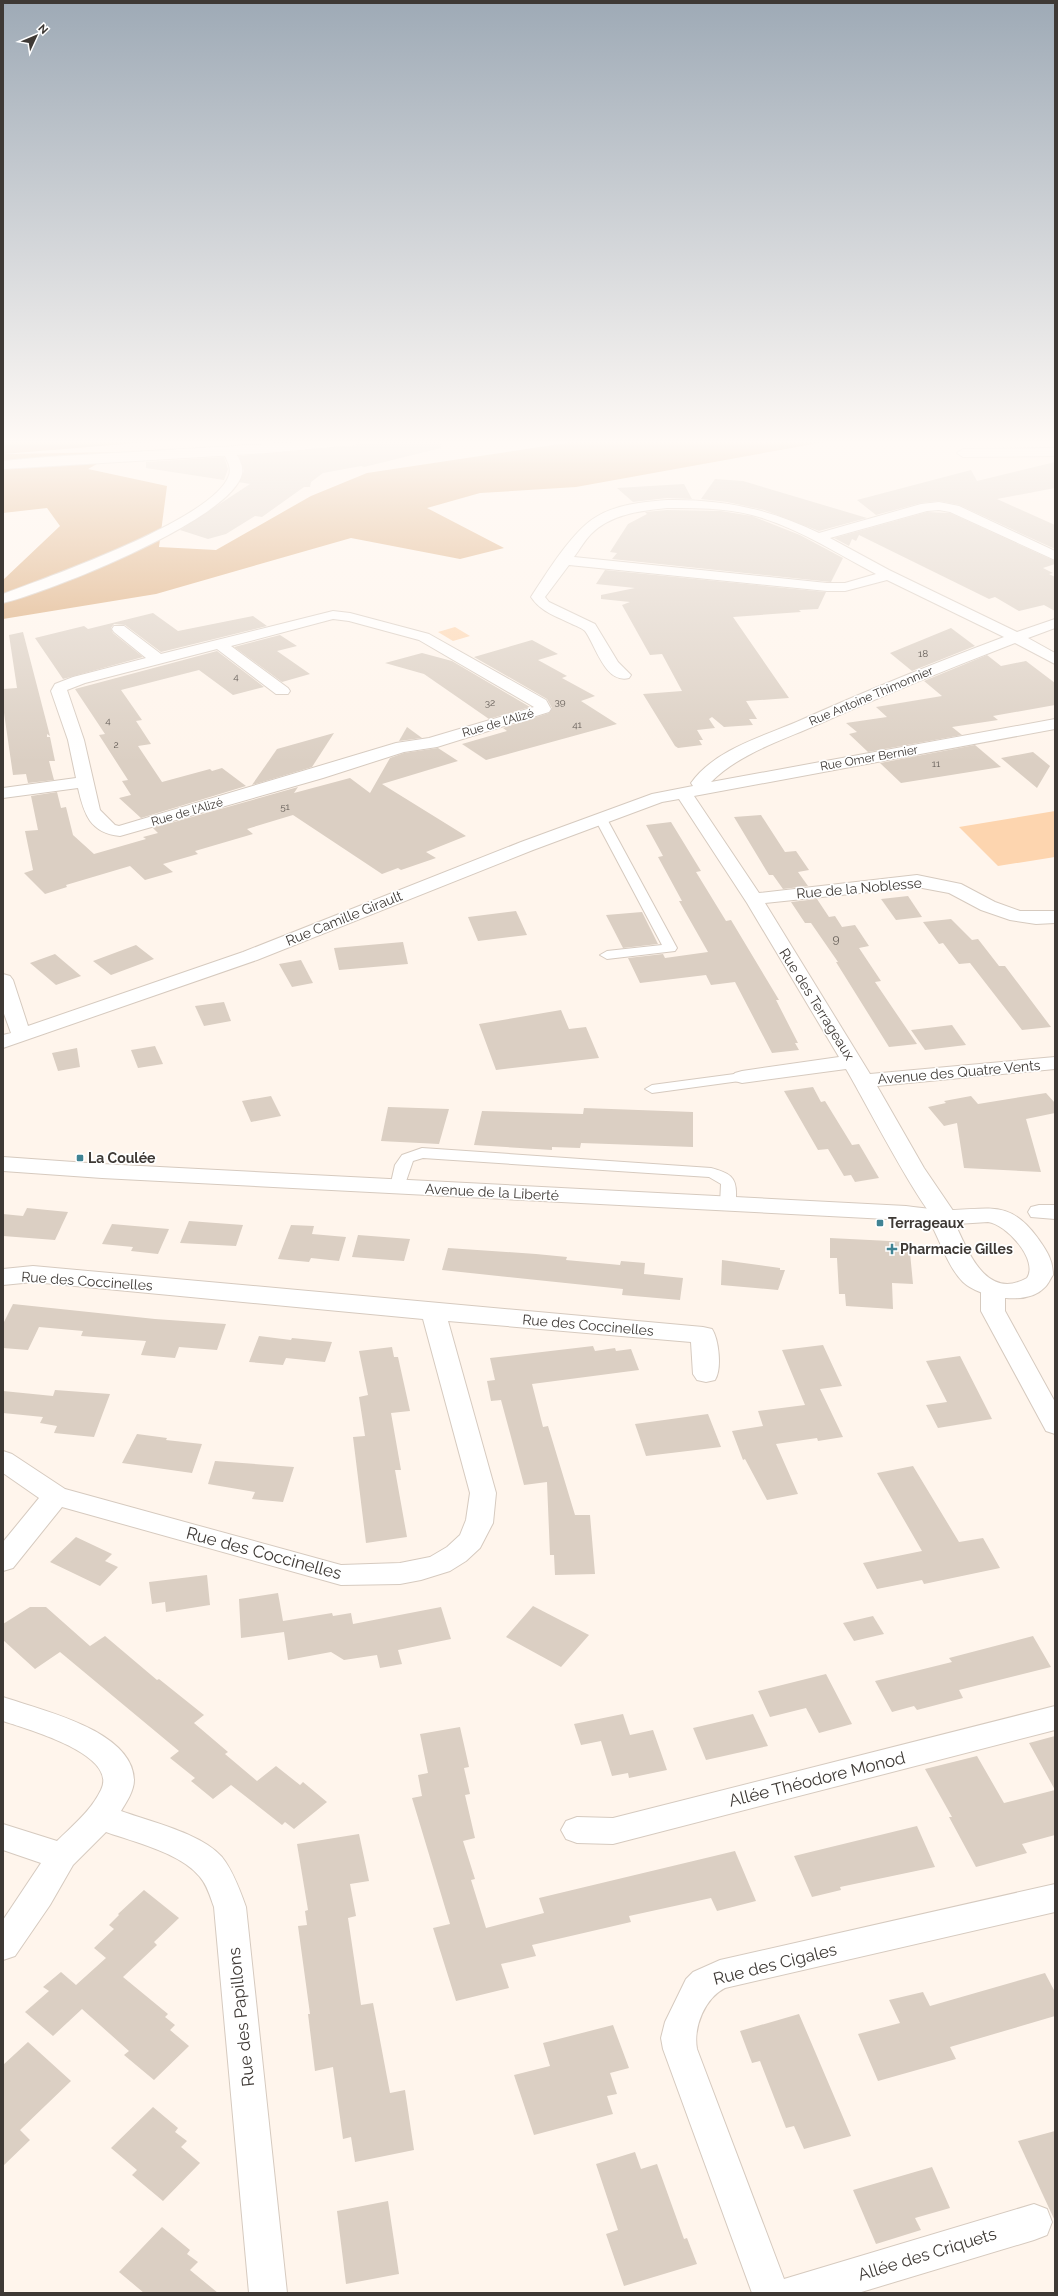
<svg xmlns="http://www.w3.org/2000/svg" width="1058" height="2296" viewBox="0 0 1058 2296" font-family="Raleway,sans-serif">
  <rect width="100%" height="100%" fill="#fff5ec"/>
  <g fill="#fdd5af">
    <path d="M455 627 470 636 453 641 438 632Z"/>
    <path d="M1055 811V857L998 866 959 827Z"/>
  </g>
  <path fill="#d9a673" d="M579 441H830L576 487 480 493 427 508 504 548 460 559 351 538 156 594 3 619V580L60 526 47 508 3 513V454L118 452 88 469 167 486 159 547 216 550 311 496 367 473Z"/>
  <path fill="#cf9c6a" d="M3 441H162L3 454Z"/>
  <g fill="#dbcfc3">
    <path d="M392 441H440L441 448 364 467 361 466 323 473 311 482 310 487H304L262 517 255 516 226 534 208 539 180 530 250 484 238 482 244 471 239 456 354 446 359 444Z"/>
    <path d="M224 457 228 469 224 480 146 468V462Z"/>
    <path d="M1055 462V488L997 499 1055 525V549L959 505 939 501 921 503 876 515 857 500 971 470 977 481Z"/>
    <path d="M715 479 743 481 867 518 819 531 764 510 727 502 701 499Z"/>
    <path d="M684 484 692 499 667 498 633 502 617 488Z"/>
    <path d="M667 510 721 511 752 516 800 535 843 558 831 582 612 559 617 553 610 552 628 524 647 514 645 512Z"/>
    <path d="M927 512 950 513 1055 561V564L1043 568 1053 573 1049 574 1055 577V611L1044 605 1019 611 995 597 989 599 859 535 856 541 852 539 849 546 834 538Z"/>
    <path d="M605 570 826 592 818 609 799 610 801 612 733 617 789 698 746 701 757 719H749L753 725 724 727 712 717 709 719 715 728 697 730 703 740H699L702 745 678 748 675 746 643 694 682 691 662 654 650 655 622 605 630 602 601 599V595L635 588 596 584Z"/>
    <path d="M153 613 178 631 253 616 267 626 161 652 125 625 114 624 111 628 113 633 143 657 63 679 35 638 84 626 88 629Z"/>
    <path d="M951 628 975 646 912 671 890 653Z"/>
    <path d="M23 632 50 736 47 734V737H50L55 761H49L54 780 28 783 26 774 13 775 3 706V689L17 688 9 635Z"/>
    <path d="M280 635 297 646 277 651 310 674 282 682 234 647Z"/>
    <path d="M532 640 558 654 538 660 567 676 562 678 595 696 581 701 617 724 486 760 462 744 507 731 503 728 549 713 552 708 547 699 474 657Z"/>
    <path d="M217 651 264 687 233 695 199 670 121 690 142 720 136 721 151 744 138 746 162 782 210 769 212 771 222 768 246 786 141 818 119 798 131 795 122 781 128 780 99 735 105 734 75 689Z"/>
    <path d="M422 653 452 661 530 707 489 719 424 674 385 663Z"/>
    <path d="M987 655 1001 666 1026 661 1055 683V705L993 716 998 720 952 727 962 735 868 752 849 734 857 732 846 723 887 717 876 707 942 696 924 681Z"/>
    <path d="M407 727 422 738 399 741Z"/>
    <path d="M334 733 312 767 252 785 277 749Z"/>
    <path d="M975 745 1001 767 901 783 880 763Z"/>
    <path d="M438 748 458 761 382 784 466 836 426 852 436 858 401 870 398 868 382 874 293 815 247 829 253 834 195 851 198 854 163 864 173 872 145 880 130 866 66 885 67 887 45 894 24 873 33 870 25 831 38 830 31 796 57 792 61 808 66 807 73 835 94 854 146 839 143 837 158 833 153 828 298 787 294 793 350 778 370 793 390 758 404 753Z"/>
    <path d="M1033 752 1050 766 1037 788 1001 758Z"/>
    <path d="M761 815 785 852 796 851 809 870 798 872 808 886 783 889 773 875H769L734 817Z"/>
    <path d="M671 822 701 871 696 872 726 921 731 920 779 1000H776L798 1043H795L799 1050 772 1053 735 982 711 985 706 975 640 983 628 958 663 954 665 958 708 952 679 901H682L658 857 663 856 646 825Z"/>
    <path d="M908 896 922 917 896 920 881 899Z"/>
    <path d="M817 899 829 917 835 916 842 927 855 925 869 946 859 948 881 981 875 982 917 1044 889 1047 836 962H838L811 923H805L791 902Z"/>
    <path d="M516 911 527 935 478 941 468 917Z"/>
    <path d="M642 912 658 944 623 948 606 915Z"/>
    <path d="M951 919 972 940 978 939 999 966H1005L1051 1027 1022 1030 970 963 959 964 943 943 939 944 923 922Z"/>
    <path d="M403 942 408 964 339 970 334 948Z"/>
    <path d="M136 945 154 959 111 975 93 961Z"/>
    <path d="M55 954 81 976 56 985 30 963Z"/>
    <path d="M301 960 313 983 292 987 279 964Z"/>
    <path d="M224 1002 231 1021 204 1026 195 1006Z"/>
    <path d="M561 1010 569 1029 586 1027 599 1058 496 1070 479 1024Z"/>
    <path d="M952 1025 966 1045 925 1050 911 1030Z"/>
    <path d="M155 1046 163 1064 138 1068 131 1050Z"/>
    <path d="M77 1048 80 1067 58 1071 52 1053Z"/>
    <path d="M813 1087 821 1102 825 1101 852 1145 859 1144 879 1178 855 1182 851 1175 844 1176 828 1149 818 1150 784 1091Z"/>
    <path d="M1046 1093 1055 1103V1113L1026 1119 1041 1172 964 1168 957 1123 944 1126 928 1107 946 1103 944 1101 971 1096 978 1104Z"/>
    <path d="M271 1096 281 1116 251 1122 242 1101Z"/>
    <path d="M388 1107 449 1109 439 1144 381 1141Z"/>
    <path d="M584 1108 693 1112V1147L581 1143 580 1148 552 1147V1150L474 1145 482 1111 583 1114Z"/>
    <path d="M27 1208 68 1212 55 1240 3 1236V1214L23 1216Z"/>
    <path d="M189 1221 243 1225 236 1246 180 1243Z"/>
    <path d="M112 1224 169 1229 158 1254 131 1251 133 1247 102 1244Z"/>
    <path d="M291 1225 314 1226 312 1234 346 1237 339 1261 311 1258 309 1262 278 1259Z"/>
    <path d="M358 1235 410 1239 404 1261 352 1257Z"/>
    <path d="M830 1238 909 1242 913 1284 892 1283 893 1309 846 1306 845 1294H839L837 1258H830Z"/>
    <path d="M448 1248 536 1254 567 1257 566 1260 620 1265 621 1261 645 1263 644 1274 683 1278 680 1300 622 1295 623 1289 442 1270Z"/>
    <path d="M722 1260 780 1268V1270H785L778 1290 721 1285Z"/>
    <path d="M13 1304 155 1319 226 1324 217 1350 179 1347 175 1358 141 1355 146 1341 81 1336 83 1331 39 1327 28 1350 3 1348V1324Z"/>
    <path d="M259 1336 291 1340 292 1338 332 1342 325 1362 286 1358 283 1365 249 1362Z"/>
    <path d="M823 1345 842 1386 820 1389 843 1437 818 1441 817 1438 776 1444 798 1494 767 1500 745 1459 743 1460 732 1431 763 1426 758 1411 805 1405 782 1350Z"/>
    <path d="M593 1346 595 1351 615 1348 616 1351 631 1349 639 1370 532 1384 543 1427 548 1426 575 1515H590L595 1574 555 1575 554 1555H550L547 1482 524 1485 501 1400 491 1401 487 1381 495 1380 490 1358Z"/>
    <path d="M392 1347 394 1357H398L410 1411 391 1413 401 1470H395L407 1537 366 1543 353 1437 365 1436 359 1397 368 1395 359 1351Z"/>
    <path d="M960 1356 992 1419 938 1428 926 1405 947 1402 926 1361Z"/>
    <path d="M55 1390 110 1394 94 1437 54 1433 57 1426 40 1423 43 1417 3 1413V1391L53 1396Z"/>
    <path d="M708 1414 721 1447 646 1456 635 1424Z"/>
    <path d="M137 1434 167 1438 166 1440 202 1444 192 1473 122 1463Z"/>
    <path d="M215 1461 294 1467 283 1502 252 1499 255 1492 208 1484Z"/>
    <path d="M913 1466 959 1542 983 1538 1000 1568 924 1584 922 1580 877 1589 863 1563 922 1551 877 1473Z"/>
    <path d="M76 1537 112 1554 105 1561 118 1567 100 1586 50 1562Z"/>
    <path d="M207 1575 210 1605 166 1612 165 1602 152 1604 149 1582Z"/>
    <path d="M278 1593 283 1621 332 1613 333 1616 351 1613 353 1624 441 1607 451 1639 398 1650 402 1664 380 1668 377 1655 344 1660 331 1652 288 1660 284 1632 241 1638 239 1599Z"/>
    <path d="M533 1606 589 1635 561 1667 506 1637Z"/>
    <path d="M30 1607H46L90 1646 105 1636 157 1680 159 1679 204 1715 194 1723 228 1752 225 1754 257 1781 276 1766 300 1785 303 1782 327 1802 294 1829 285 1822 282 1825 231 1785 213 1799 191 1781 195 1778 170 1758 179 1751 60 1652 35 1669 3 1640V1624Z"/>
    <path d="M873 1616 884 1634 854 1641 843 1623Z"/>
    <path d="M1033 1636 1051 1667 959 1690 963 1698 917 1710 914 1706 892 1712 875 1681 952 1662 949 1658Z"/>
    <path d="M826 1674 852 1724 819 1733 806 1708 770 1717 758 1691Z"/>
    <path d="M623 1714 630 1735 653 1730 667 1770 629 1778 628 1773 612 1776 601 1741 581 1745 574 1724Z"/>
    <path d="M753 1714 768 1746 706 1760 693 1728Z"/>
    <path d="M460 1727 469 1767 464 1768 470 1794 465 1795 475 1838 463 1841 475 1879 471 1880 486 1928 544 1913 539 1898 735 1851 756 1901 717 1911 711 1898 629 1916 631 1922 532 1945 536 1956 501 1964 509 1988 456 2001 433 1928 450 1924 412 1798 422 1796 418 1775 428 1773 420 1734Z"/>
    <path d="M1055 1736V1835L1022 1844 1027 1853 976 1867 949 1817H952L925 1769 977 1756 1004 1803 1055 1790 1029 1743Z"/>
    <path d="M917 1826 935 1867 840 1887 841 1890 812 1897 794 1856Z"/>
    <path d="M359 1834 369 1881 350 1884 356 1916 348 1918 361 2005 373 2003 390 2093 405 2090 414 2150 355 2162 351 2137 343 2139 333 2067 315 2071 308 2014H310L298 1926 307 1925 305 1911 308 1910 297 1844Z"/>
    <path d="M144 1890 179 1918 154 1942 157 1945 123 1977 168 2014 165 2017 175 2025 170 2030 189 2046 154 2080 124 2055 129 2051 82 2009 53 2036 25 2012 49 1991 43 1987 61 1972 76 1985 106 1958 94 1948 114 1929 109 1925 119 1915 118 1914Z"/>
    <path d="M1045 1973 1055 1992V2016L950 2047 956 2059 878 2081 858 2034 900 2023 889 2000 923 1992 930 2006Z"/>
    <path d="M799 2014 851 2136 804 2149 794 2126 786 2128 760 2061 752 2063 740 2031Z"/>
    <path d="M613 2025 629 2068 610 2073 617 2094 607 2096 613 2114 534 2135 514 2075 550 2066 543 2043Z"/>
    <path d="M28 2042 71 2081 20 2130 30 2140 3 2166V2065Z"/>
    <path d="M153 2107 178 2128 175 2132 187 2141 181 2147 200 2163 163 2201 132 2175 137 2170 111 2148Z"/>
    <path d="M1055 2131V2221L1018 2141Z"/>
    <path d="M635 2152 641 2169 657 2164 684 2239 687 2238 697 2264 624 2286 606 2234 618 2230 596 2164Z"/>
    <path d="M932 2167 950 2208 915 2218 921 2230 876 2244 853 2190Z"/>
    <path d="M388 2201 399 2274 346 2284 337 2211Z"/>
    <path d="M162 2227 190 2250 187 2254 198 2262 190 2270 218 2293H144L119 2272Z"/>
  </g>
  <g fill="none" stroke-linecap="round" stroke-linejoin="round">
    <defs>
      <g id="lane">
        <path d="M601 815 607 819 677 948 675 951 607 959 600 955 607 951 662 945 595 819Z"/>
        <path d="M742 1073 749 1077 747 1080 652 1093 645 1089 652 1085Z"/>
        <path d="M422 1148 711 1168C729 1173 737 1176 736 1196 736 1201 736 1204 733 1208H723L720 1205 721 1184 709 1177 423 1158 413 1161 403 1190H393L390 1187 395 1165 402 1155Z"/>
      </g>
      <g id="street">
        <path d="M229 448 233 449C238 456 244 466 242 474 231 520 49 592 3 603V594C48 577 215 519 229 475 232 467 226 459 223 452Z"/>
        <path d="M1055 448V456L963 457 957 453 963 449Z"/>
        <path d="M667 500C722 499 770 509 819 533L921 504 939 502 959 506 1055 551V560L950 512 939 510 927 511 830 538 889 570 1017 632 1055 619V628L1028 638 1055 653V664L1015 643C947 669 879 697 812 727 777 742 738 755 711 782L1055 719V729L694 796 759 893 917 875 961 884 995 902 1020 911H1055V923L1036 924 1010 920 981 910 949 893 917 887 765 903 870 1074 1055 1057V1069L877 1086 924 1168 958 1218 955 1223C950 1224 945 1226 940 1223 924 1216 860 1092 846 1069L742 1083 735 1081 731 1077 735 1073 742 1071 839 1057 747 903 679 799 662 802 533 850 257 960 3 1048V1035L11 1033 3 1011V974L10 976 13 980 28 1026 243 952 521 842 652 794 693 786 691 783C715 749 765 736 801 720 868 690 935 663 1004 637L887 580 845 591H827L569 565 545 597 549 602 595 624 618 662 631 675 629 678C605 684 596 646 585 631 582 628 576 626 572 624 556 616 541 612 531 597 546 574 573 530 596 517 617 504 644 502 667 500ZM667 508C696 508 725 508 752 515 797 527 836 553 876 574L845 583H827L574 557C580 549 585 540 591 534 611 514 640 511 667 508Z"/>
        <path d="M333 611 350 613 429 634 546 700 551 709 549 712 437 747 404 752 323 778 120 836C90 833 84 814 78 788L3 798V788L76 778 68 740 51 691 55 684 73 677 146 658 114 632 112 629 114 626H124L161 654ZM333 619 349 621 419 640 534 707 429 738 396 743 119 826 115 825 100 810 84 740 67 690 85 683 217 649 276 694H288L290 691 288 688 231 646Z"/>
        <path d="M1039 1205H1055V1219L1031 1217 1028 1212 1031 1207Z"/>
        <path d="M33 1266 703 1327 712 1329C719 1340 722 1369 715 1380L706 1382 697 1380 693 1374 691 1342 448 1321 496 1493 493 1523 480 1548 466 1561 450 1571 421 1580 400 1584 341 1585 62 1507 13 1568 3 1571V1542L39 1498 3 1473V1451L12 1454 65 1489 341 1565 400 1563 430 1557 447 1547 460 1535 466 1520 470 1493 423 1319 33 1282 3 1285V1269Z"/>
        <path d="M993 1282 1001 1285 1005 1290V1311L1055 1402V1434L1046 1431 981 1311V1290L985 1285Z"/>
        <path d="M3 1697C40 1710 133 1730 134 1780 134 1791 126 1803 121 1811 151 1822 201 1833 222 1857 233 1871 240 1890 246 1907L287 2293H249L214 1907C210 1896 207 1885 200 1877 181 1853 134 1842 106 1832L73 1865 50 1905 15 1956 3 1960V1920L41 1863 3 1850V1824L57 1841C72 1826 91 1811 101 1790 119 1754 26 1729 3 1721Z"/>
        <path d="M1055 1706V1730L613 1844 577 1843 566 1839 561 1830 566 1821 577 1817 613 1818Z"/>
        <path d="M1055 1884V1912L725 1988C705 1998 693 2027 697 2049L784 2279 1034 2204 1047 2209 1052 2222 1047 2235 1034 2240 858 2293H752L663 2049 661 2038 665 2022 686 1979 693 1972 720 1960Z"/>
      </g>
      <g id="secondary">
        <path d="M320 441H360L354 445 267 453 3 469V461L47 457Z"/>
        <path d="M3 1157 102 1164 906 1206C921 1208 937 1210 952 1210 992 1209 1010 1201 1037 1237 1046 1250 1053 1259 1053 1275 1050 1279 1048 1285 1044 1288 1027 1306 980 1298 963 1282 949 1268 942 1246 933 1228L934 1224 906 1220 102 1178 3 1171ZM988 1222C1006 1224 1039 1260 1027 1278 988 1300 970 1256 957 1228V1224Z"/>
      </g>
    </defs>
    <use href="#lane" stroke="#d6cabf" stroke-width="2"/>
    <use href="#street" stroke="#d6cabf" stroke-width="2"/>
    <use href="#secondary" stroke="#d6cabf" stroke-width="2"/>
    <use href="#lane" fill="#fff" fill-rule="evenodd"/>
    <use href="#street" fill="#fff" fill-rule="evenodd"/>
    <use href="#secondary" fill="#fff" fill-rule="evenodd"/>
  </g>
  <linearGradient id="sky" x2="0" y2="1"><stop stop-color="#9eaab6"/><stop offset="0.58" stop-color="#fffaf6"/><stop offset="1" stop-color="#fffaf6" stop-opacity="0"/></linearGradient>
  <rect width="1058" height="762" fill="url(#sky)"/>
  <g fill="#408393" stroke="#fff" stroke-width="1.5">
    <rect x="76" y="1154" width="8" height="8" rx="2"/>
    <rect x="876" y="1219" width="8" height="8" rx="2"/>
    <path d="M890 1243h4v4h4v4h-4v4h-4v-4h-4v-4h4z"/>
  </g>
  <g text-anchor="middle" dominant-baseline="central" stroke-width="3.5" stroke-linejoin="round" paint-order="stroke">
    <g font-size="10" fill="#655e58">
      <text x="923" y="653">18</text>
      <text x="236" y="676">4</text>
      <text x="560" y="701">39</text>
      <text x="490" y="702">32</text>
      <text x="108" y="720">4</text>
      <text x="577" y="724">41</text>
      <text x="116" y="744">2</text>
      <text x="936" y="763">11</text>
      <text x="285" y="806">51</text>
    </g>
    <g font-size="12" fill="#3e3935" stroke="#fff">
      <text transform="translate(871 696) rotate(-23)">Rue Antoine Thimonnier</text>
      <text transform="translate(498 723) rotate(-16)">Rue de l'Alizé</text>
      <text transform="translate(869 758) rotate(-10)">Rue Omer Bernier</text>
      <text transform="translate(187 812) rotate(-16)">Rue de l'Alizé</text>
    </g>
    <g font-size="12" fill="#655e58">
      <text x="836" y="939">9</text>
    </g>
    <g font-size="14" fill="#3e3935" stroke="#fff">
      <text transform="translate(859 888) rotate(-5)">Rue de la Noblesse</text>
      <text transform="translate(344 918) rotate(-22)">Rue Camille Girault</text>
      <text transform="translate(817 1004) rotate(58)">Rue des Terrageaux</text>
      <text transform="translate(959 1072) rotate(-5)">Avenue des Quatre Vents</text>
      <text transform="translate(492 1192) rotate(3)">Avenue de la Liberté</text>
      <text transform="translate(87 1281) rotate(4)">Rue des Coccinelles</text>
      <text transform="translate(588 1325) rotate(5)">Rue des Coccinelles</text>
    </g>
    <g font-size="14" font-weight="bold" fill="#3e3935" stroke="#fff" text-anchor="start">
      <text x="88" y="1158">La Coulée</text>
      <text x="888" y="1223">Terrageaux</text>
      <text x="900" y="1249">Pharmacie Gilles</text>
    </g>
    <g font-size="17" fill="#3e3935" stroke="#fff">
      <text transform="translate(264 1553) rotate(15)">Rue des Coccinelles</text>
      <text transform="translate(817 1779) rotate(-14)">Allée Théodore Monod</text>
      <text transform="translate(775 1964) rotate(-14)">Rue des Cigales</text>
      <text transform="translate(241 2017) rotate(-96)">Rue des Papillons</text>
      <text transform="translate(927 2254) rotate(-17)">Allée des Criquets</text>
    </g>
  </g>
  <rect width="1058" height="2296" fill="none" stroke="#3e3935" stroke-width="8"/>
  <g transform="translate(36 36) rotate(46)" stroke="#ffffff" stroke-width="3" paint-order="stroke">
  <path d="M0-3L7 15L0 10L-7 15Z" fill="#3e3935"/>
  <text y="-6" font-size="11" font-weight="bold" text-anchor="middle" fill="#3e3935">N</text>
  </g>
</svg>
